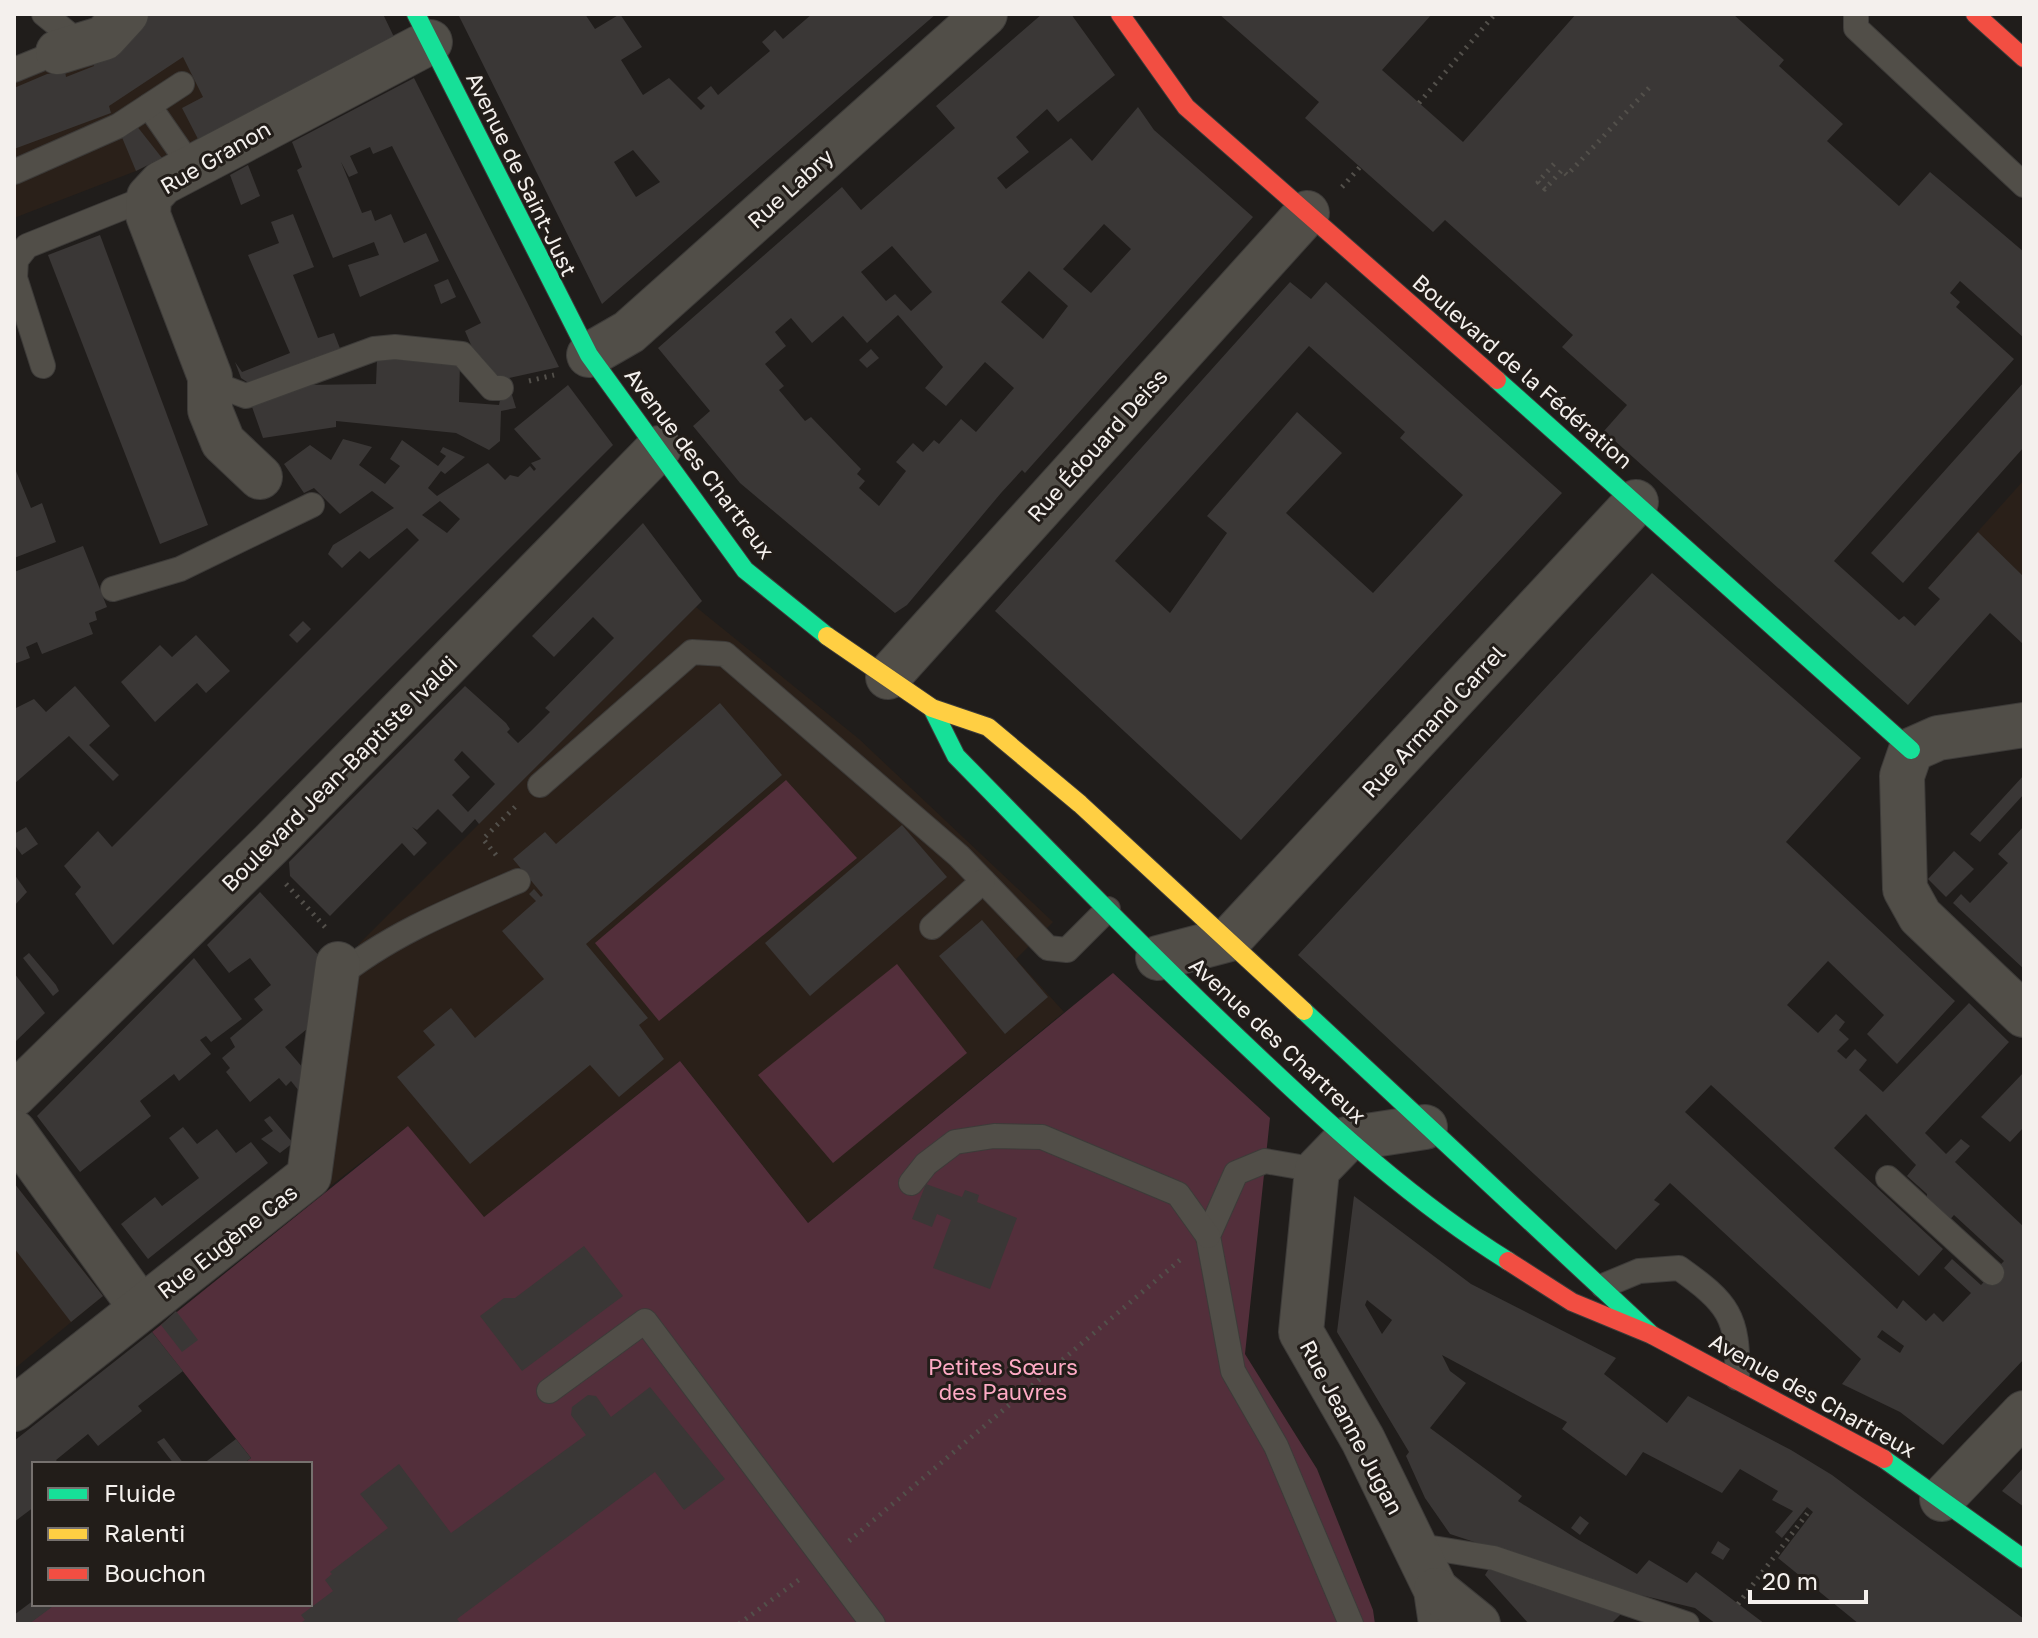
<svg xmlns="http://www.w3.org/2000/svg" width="2038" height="1638" viewBox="0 0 2038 1638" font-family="'Golos Text',sans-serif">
  <rect width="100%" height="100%" fill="#201d1b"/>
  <g fill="#2a2019">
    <path d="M136 14 270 101 136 171 14 218V83L33 76Z"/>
    <path d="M2024 480V645L1947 566Z"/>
    <path d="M696 607 859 739 1053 922 1016 959 1064 1012 808 1223 680 1061 483 1218 408 1126 324 1191 358 945Z"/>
    <path d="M14 1183 103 1296 14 1369Z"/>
  </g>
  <g fill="#532f3b">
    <path d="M786 780 857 858 659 1021 595 943Z"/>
    <path d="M897 964 967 1053 833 1163 758 1075Z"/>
    <path d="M1113 973 1270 1118 1245 1354 1317 1469 1373 1610 1375 1624H28L55 1604H310V1464H243L251 1458 152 1332 408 1126 484 1217 680 1061 808 1223Z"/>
  </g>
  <g fill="#3a3736" fill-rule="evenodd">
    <path d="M136 14H383L394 37 198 139 182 108 203 97 183 57 109 106 111 113 14 149V88L47 74 65 71 66 77 94 66 91 57Z"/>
    <path d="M458 14H585L595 29 620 14 642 47 621 60 643 95 669 78 701 110 705 106 697 98 711 86 718 95 770 51 762 42 775 30 783 39 812 14H936L602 304ZM633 150 660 182 636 197 614 162Z"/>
    <path d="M1042 14H1071L1115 75 1058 122 1047 109 1016 137 1029 152 997 178 1006 189 1071 138 1092 161 1138 107 1154 130 1253 217 1025 473 1022 470 1001 493 907 605 895 613 740 483 693 426 710 411 658 348 842 187 861 210 955 128 936 106ZM1104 224 1131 249 1091 293 1063 269ZM892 246 932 292 911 311 895 294 886 301 861 272ZM1029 271 1068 306 1043 339 1001 302ZM898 315 943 367 925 388 946 406 985 362 1014 388 976 432 961 419 939 444 934 440 923 452 913 443 896 462 906 471 879 506 859 488 865 481 857 474 861 469 811 417 805 421 779 390 784 386 765 364 786 346 775 332 791 318 812 343 843 316 867 343Z"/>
    <path d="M1219 14H1432L1382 70 1463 142 1576 14H1733L1784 60 1779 66 1843 124 1827 141 1899 206 1930 172 2024 252V338L1960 281 1950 293 1960 302 1956 307 2014 359 1834 561 1899 620 1904 616 1915 626 1940 599 1928 588 1978 532 2024 577V645L1990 613 1908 705 1604 431 1627 405 1562 347 1573 335 1445 220 1433 232 1305 118 1319 102Z"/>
    <path d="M414 78 527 302 559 367 496 381 478 361 465 331 481 323 392 146 373 154 370 147 350 156 358 173 349 177 341 162 362 213 371 210 375 221 391 214 404 243 426 233 439 261 360 297 348 265 379 255 374 242 333 258 297 170 302 167 292 142Z"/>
    <path d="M136 125 162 158 136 171 121 135Z"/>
    <path d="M248 165 260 196 241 205 230 175Z"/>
    <path d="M293 214 314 267 293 275 318 338 334 333 341 351 250 384 241 378 235 362 242 372 290 353 248 255 279 243 271 222Z"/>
    <path d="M100 235 208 525 160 544 48 255Z"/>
    <path d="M448 279 456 297 441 304 434 285Z"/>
    <path d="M1290 282 1311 299 1326 282 1562 493 1241 840 995 611ZM1309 346 1405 432 1400 438 1463 495 1373 593 1286 513 1342 453 1297 412 1207 516 1227 533 1170 613 1115 561Z"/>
    <path d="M871 349 879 358 867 368 859 360Z"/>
    <path d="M377 359 460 363 459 402 499 405 501 395H512L516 408 501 411 500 441 489 450 456 433 336 421V427L263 438 251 404 303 385 376 384Z"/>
    <path d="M2024 382V447L1903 583 1871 553Z"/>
    <path d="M568 385 613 445 113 945 75 894 81 887 64 866 98 831 112 847 419 540 407 528 369 559 360 551 342 568 328 554 333 545 394 508 372 491 340 514 314 488 304 493 284 464 310 445 331 460 343 439 372 447 359 465 385 484 400 466 390 459 402 440 438 466 446 456 440 452 443 447 465 457 445 474 441 471 428 488 437 496 488 463 505 480 510 475 518 477 530 466 534 471 536 469 531 463 541 459 514 429ZM440 501 460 519 447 533 422 515Z"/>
    <path d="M16 471 31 508 42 503 56 542 14 558Z"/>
    <path d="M643 523 702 601 479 824 475 819 462 833 438 809 417 830 412 827 427 843 414 856 402 843 330 916 290 876 289 862 465 686 506 723 510 729 507 732 518 743 531 731 550 712 545 708 614 638 593 617 554 657 532 636ZM462 751 495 784 468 812 452 795 470 777 454 760Z"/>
    <path d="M83 546 107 607 95 612 97 620 89 623 93 634 42 654 37 642 26 647 30 658 14 664V572Z"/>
    <path d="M1652 573 1861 758 1786 842 1955 1001 1897 1064 1867 1034 1884 1015 1828 961 1787 1005 1818 1033 1836 1014 1845 1022 1839 1030 1849 1039 1837 1051 1846 1059 1855 1049 1867 1060 1859 1070 1883 1092 1969 1003 2009 1042 1925 1133 1946 1154 1961 1139 1970 1146 1955 1162 2024 1227V1359L1943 1445 1900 1412 1842 1384 1861 1359 1670 1183 1654 1200 1660 1204 1616 1250 1298 955ZM1711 1085 1919 1276 1943 1249 1834 1148 1866 1114 1916 1165 1907 1176 1927 1194V1204L1947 1223 1954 1215 2004 1261 1981 1285 1952 1259 1944 1268 1971 1293 1943 1322 1934 1313 1926 1321 1903 1300 1897 1309 1685 1112ZM1882 1330 1904 1346 1900 1353 1877 1337Z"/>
    <path d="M303 621 311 629 297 643 289 635Z"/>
    <path d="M196 635 230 671 206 693 197 683 155 722 121 682 160 645 172 657Z"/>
    <path d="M75 686 110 726 89 745 119 775 113 781 69 736 14 784V709L34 699 46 712Z"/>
    <path d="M720 703 782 775 586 944 648 1018 639 1025 664 1059 619 1097 590 1065 470 1164 397 1077 435 1045 423 1031 451 1008 475 1038 544 979 502 931 536 901 529 894 534 889 541 897 543 895 513 859 545 832 556 844Z"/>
    <path d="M2024 775V794L1980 842 1970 834Z"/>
    <path d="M902 825 947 877 810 996 765 943Z"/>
    <path d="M2024 826V969L1953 903 1961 894 1970 903 2008 863 1998 854Z"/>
    <path d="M26 827 38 844 22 855 14 844V834Z"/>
    <path d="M1954 851 1974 869 1946 897 1928 879Z"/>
    <path d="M14 874 27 892 14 906Z"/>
    <path d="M260 892 325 962 315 1039 307 1029 285 1047 310 1076 307 1101 291 1081 286 1086 279 1078 250 1102 226 1072 230 1068 222 1058 235 1047 230 1038 263 1010 254 999 271 985 250 958 229 973 207 945Z"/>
    <path d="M982 920 1048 997 1005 1034 939 956Z"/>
    <path d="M29 953 56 985 59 991 53 996 23 958Z"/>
    <path d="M194 958 242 1019 211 1042 206 1036 200 1040 211 1054 179 1081 174 1074 140 1101 151 1116 80 1172 37 1116Z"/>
    <path d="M14 973 45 1013 14 1043Z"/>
    <path d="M2024 1072V1127L2010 1142 1981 1117Z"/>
    <path d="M270 1116 293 1143 280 1153 261 1139 273 1131 264 1120Z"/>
    <path d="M183 1127 197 1144 217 1129 236 1153 251 1142 268 1163 148 1259 121 1224 155 1197 162 1206 199 1178 169 1138Z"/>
    <path d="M14 1183 103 1296 71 1322 14 1248Z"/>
    <path d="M926 1184 962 1197 965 1190 979 1195 977 1202 1017 1218 990 1289 933 1268 951 1220 937 1214 932 1227 912 1219Z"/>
    <path d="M1354 1196 1471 1284 1616 1358 1604 1374 1667 1423 1688 1396 1791 1450 1832 1475 1907 1531 2024 1619V1624H1859L1778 1558 1813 1512 1807 1507 1782 1538 1775 1532 1793 1511 1772 1500 1778 1491 1740 1469 1722 1493 1643 1452 1626 1476 1562 1429 1567 1422 1442 1355 1450 1371 1466 1383 1430 1428 1522 1496 1518 1501 1577 1539 1637 1574 1649 1560 1687 1583 1696 1572 1765 1624H1716L1695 1608 1624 1591 1450 1534 1425 1498 1406 1456 1409 1452 1337 1332ZM1367 1300 1392 1320 1382 1334 1365 1305Z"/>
    <path d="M584 1246 623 1296 522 1371 480 1316 504 1298H515Z"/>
    <path d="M176 1311 198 1340 182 1352 161 1325Z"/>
    <path d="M152 1332 183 1371 138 1406 142 1411 98 1446 88 1434 56 1460 59 1464H34V1507L14 1522V1441Z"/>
    <path d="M650 1387 725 1479 684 1510 655 1472 457 1619 461 1624H299L305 1620 301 1615 333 1591 325 1580 332 1574 330 1572 388 1528 360 1494 399 1464 451 1533 586 1435 571 1415 572 1407 588 1395 596 1396 611 1417Z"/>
    <path d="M164 1438 184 1464H174L157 1442Z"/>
    <path d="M236 1439 251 1458 243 1464H203Z"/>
    <path d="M2024 1467V1507L2002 1491Z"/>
    <path d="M1580 1516 1589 1523 1580 1535 1571 1528Z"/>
    <path d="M1718 1541 1730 1549 1723 1560 1711 1553Z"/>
    <path d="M1491 1565 1621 1614 1611 1624H1529L1485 1575Z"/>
    <path d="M34 1600V1604H56L29 1624H14V1615Z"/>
  </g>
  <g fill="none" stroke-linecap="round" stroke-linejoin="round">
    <defs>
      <g id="lane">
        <path d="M44 14 81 44"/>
        <path d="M1856 14V28L2024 185"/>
        <path d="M14 70 58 52"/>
        <path d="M149 106 192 168"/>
        <path d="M14 172 118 126 182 84"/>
        <path d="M43 366 15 278 16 260 27 246 149 197"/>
        <path d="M210 377 222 387 246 396 374 349 395 347 462 354 492 388H501"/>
        <path d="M113 589 180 569 312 505"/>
        <path d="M540 785 692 652 725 654 959 856 1048 948 1067 950 1108 909"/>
        <path d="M932 927 983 881"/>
        <path d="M335 979C388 935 455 908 518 881"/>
        <path d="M1317 1170 1265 1161 1236 1173 1208 1236 1233 1371 1276 1446 1351 1624"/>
        <path d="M1888 1178 1992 1273"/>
        <path d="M911 1183 926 1164 955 1142 994 1136 1042 1137 1178 1194 1208 1236"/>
        <path d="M1603 1286 1639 1271 1679 1268C1728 1303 1739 1316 1737 1378"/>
        <path d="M549 1391 645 1321 873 1624"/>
        <path d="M1414 1545 1494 1558 1687 1624"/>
      </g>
      <g id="street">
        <path d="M58 52 104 38 126 14"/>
        <path d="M589 355 629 332 985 14"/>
        <path d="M260 477 223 442 210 410V377L148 215 149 197 162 183 430 42"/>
        <path d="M888 677 1307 213"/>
        <path d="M2024 725 1938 738 1911 750 1902 776 1905 889 1920 916 2024 1015"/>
        <path d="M1158 958 1230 939 1636 502"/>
        <path d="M14 1095 273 842 659 448"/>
        <path d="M1425 1127 1347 1139 1317 1170 1301 1332 1363 1440 1436 1590 1441 1624"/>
        <path d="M14 1132 141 1308"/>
        <path d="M14 1409 309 1176 338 964"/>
        <path d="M1942 1499 2024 1413"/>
        <path d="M1436 1590 1478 1624"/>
      </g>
      <g id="fast">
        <path d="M416 14 589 355 745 570 827 636"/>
        <path d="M1497 380 1911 750"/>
        <path d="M932 708 956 756C1054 856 1152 957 1254 1053 1333 1128 1415 1203 1508 1261"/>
        <path d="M1304 1011 1652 1335"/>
        <path d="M1884 1459 2024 1559"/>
      </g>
      <path id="slow" d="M827 636 932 708 988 727 1080 804 1304 1011"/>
      <g id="jam">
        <path d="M1120 14 1186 107 1497 380"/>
        <path d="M1975 14 2024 58"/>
        <path d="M1508 1261 1572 1302 1652 1335 1884 1459"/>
      </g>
    </defs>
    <use href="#lane" stroke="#3d3b39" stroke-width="26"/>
    <use href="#street" stroke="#3d3b39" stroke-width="46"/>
    <use href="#fast" stroke="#3d3b39" stroke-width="20"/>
    <use href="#slow" stroke="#3d3b39" stroke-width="20"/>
    <use href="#jam" stroke="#3d3b39" stroke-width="20"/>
    <g stroke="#53504b" stroke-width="5" stroke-dasharray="2 6" stroke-linecap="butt">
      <path d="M1419 103 1495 14"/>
      <path d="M1554 164 1538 182 1545 189 1562 170 1567 175 1649 88"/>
      <path d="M1342 187 1360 167"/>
      <path d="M529 381 554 375"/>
      <path d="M496 855 483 839 518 804"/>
      <path d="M286 884 325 927"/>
      <path d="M849 1541 1180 1260"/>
      <path d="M1738 1604 1810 1510"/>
      <path d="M739 1624 800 1579"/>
    </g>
    <use href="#lane" stroke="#514e48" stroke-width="24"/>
    <use href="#street" stroke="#514e48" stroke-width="44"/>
    <use href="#fast" stroke="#16e098" stroke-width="18"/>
    <use href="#slow" stroke="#ffcf43" stroke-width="18"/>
    <use href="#jam" stroke="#f24e42" stroke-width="18"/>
  </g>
  <g text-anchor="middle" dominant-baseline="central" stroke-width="6" stroke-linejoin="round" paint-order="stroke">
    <g font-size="22" fill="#f4f0ed" stroke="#221d19">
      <text transform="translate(215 157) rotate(-30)">Rue Granon</text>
      <text transform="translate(522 174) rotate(64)">Avenue de Saint-Just</text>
      <text transform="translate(790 188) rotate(-42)">Rue Labry</text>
      <text transform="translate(1523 371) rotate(41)">Boulevard de la Fédération</text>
      <text transform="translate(1097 445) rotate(-48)">Rue Édouard Deiss</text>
      <text transform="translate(700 463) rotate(53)">Avenue des Chartreux</text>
      <text transform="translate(1433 721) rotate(-47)">Rue Armand Carrel</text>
      <text transform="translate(339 773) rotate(-45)">Boulevard Jean-Baptiste Ivaldi</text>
      <text transform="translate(1278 1040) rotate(43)">Avenue des Chartreux</text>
      <text transform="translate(227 1241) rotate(-38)">Rue Eugène Cas</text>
      <text transform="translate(1813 1395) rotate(29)">Avenue des Chartreux</text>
      <text transform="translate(1352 1427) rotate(62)">Rue Jeanne Jugan</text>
    </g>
    <g font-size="22" fill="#feaac5" stroke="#221d19">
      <text x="1003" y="1366">Petites Sœurs<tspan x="1003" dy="25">des Pauvres</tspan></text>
    </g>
  </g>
  <rect width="2038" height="1638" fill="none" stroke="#f4f0ed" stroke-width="32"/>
  <rect x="32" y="1462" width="280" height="144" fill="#221d19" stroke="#76716e" stroke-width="2"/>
  <rect x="48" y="1488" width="40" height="12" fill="#16e098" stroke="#76716e" stroke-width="2"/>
  <text x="104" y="1502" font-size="24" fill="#f4f0ed">Fluide</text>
  <rect x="48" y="1528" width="40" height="12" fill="#ffcf43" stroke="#76716e" stroke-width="2"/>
  <text x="104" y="1542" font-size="24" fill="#f4f0ed">Ralenti</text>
  <rect x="48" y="1568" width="40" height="12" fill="#f24e42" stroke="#76716e" stroke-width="2"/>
  <text x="104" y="1582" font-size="24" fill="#f4f0ed">Bouchon</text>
  <path d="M1750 1590v12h116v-12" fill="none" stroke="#f4f0ed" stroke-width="4"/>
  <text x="1762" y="1590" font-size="24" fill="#f4f0ed" stroke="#221d19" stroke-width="6" paint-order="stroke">20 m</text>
</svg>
